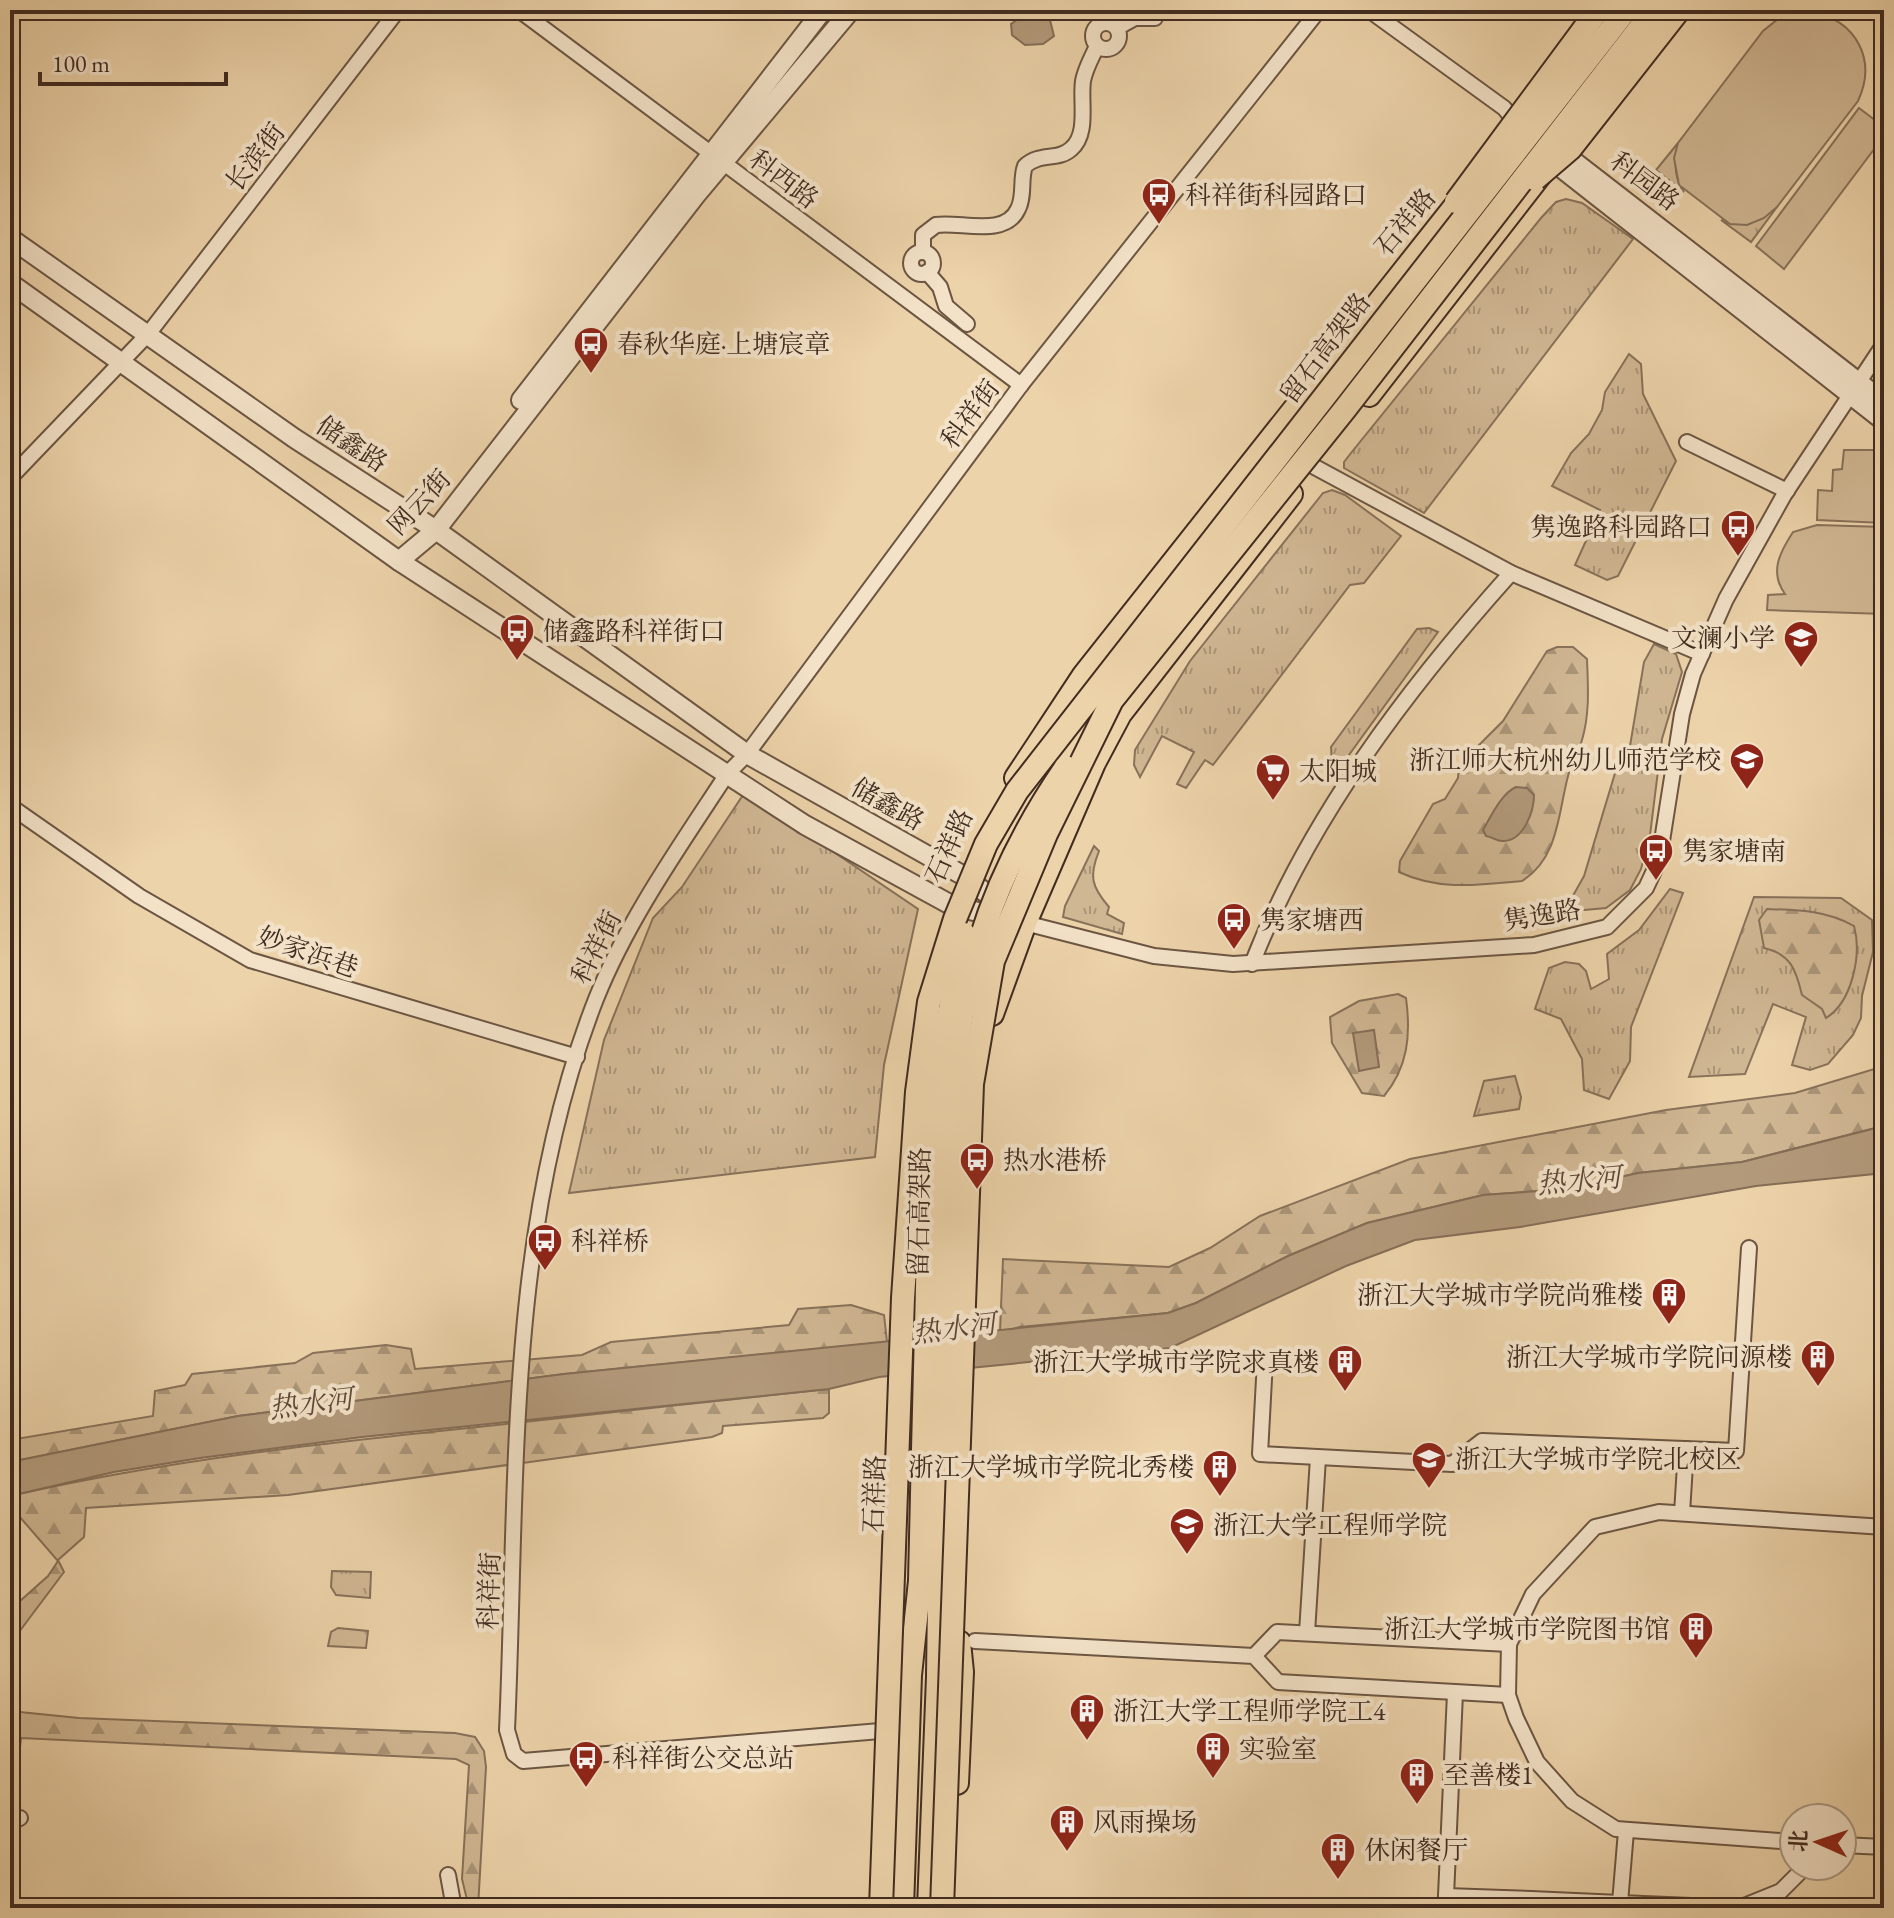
<svg xmlns="http://www.w3.org/2000/svg" width="1894" height="1918" viewBox="0 0 1894 1918" font-family="'EB Garamond','Noto Serif SC',serif">
  <defs>
    <pattern id="grass-tufts" width="24" height="20" patternUnits="userSpaceOnUse" patternTransform="scale(2)"><rect width="24" height="20" fill="#d0b793"/><path d="M3 7l-1-3M5 7V3M7 7l1-3M15 17l-1-3M17 17v-4M19 17l1-3" fill="none" stroke="#aa9578"/></pattern>
    <pattern id="forest-firs" width="22" height="20" patternUnits="userSpaceOnUse" patternTransform="scale(2)"><rect width="22" height="20" fill="#d0b793"/><path d="M5 1l3.5 6h-7zM16 11l3.5 6h-7z" fill="#aa9578"/></pattern>
  </defs>
  <rect width="100%" height="100%" fill="#edd3aa"/>
  <filter id="stains"><feTurbulence type="fractalNoise" baseFrequency=".0025" numOctaves="4"/><feColorMatrix values="0 0 0 0 .2 0 0 0 0 .09 0 0 0 0 .02 0 0 0 .5 -.17"/></filter>
  <radialGradient id="worn" r=".72"><stop offset=".6" stop-color="#630" stop-opacity="0"/><stop offset="1" stop-color="#630" stop-opacity=".3"/></radialGradient>
  <g fill="url(#grass-tufts)" stroke="#88725a" stroke-width="2">
    <path d="M1678 143C1674 160 1674 178 1684 192L1656 170Z"/>
    <path d="M1566 199 1582 203 1633 239 1424 513 1344 468V462L1351 453 1541 218 1556 202Z"/>
    <path d="M1777 207 1751 242 1721 220C1739 229 1762 219 1777 207Z"/>
    <path d="M1629 354 1641 364 1643 394 1676 461 1618 576 1607 580 1575 565 1600 510 1552 486 1571 453 1589 434 1602 410 1605 392Z"/>
    <path d="M1332 490 1345 495 1401 536 1364 583 1350 585 1213 765 1205 760 1186 788 1177 784 1194 752 1162 736 1140 777 1134 765 1135 750 1190 661 1323 493Z"/>
    <path d="M1429 628 1438 632 1333 777 1331 747 1417 629Z"/>
    <path d="M1654 644 1676 654 1682 672 1662 739 1650 835 1641 869 1630 890 1606 908 1574 911 1570 901 1584 876 1622 750 1629 752 1644 662Z"/>
    <path d="M745 792 918 909 884 1065 875 1157 569 1193 604 1040 653 918 682 887Z"/>
    <path d="M1094 846 1099 851C1089 876 1091 886 1109 907L1107 914 1124 923 1122 934 1063 917 1065 906Z"/>
    <path d="M1670 889 1683 893 1631 1027 1630 1061 1609 1099 1584 1090 1582 1059 1561 1019 1535 1009 1549 968 1565 962 1579 964 1586 971 1591 989 1609 979 1607 954 1639 930Z"/>
    <path d="M1754 897 1841 898 1872 920 1873 952 1862 996 1861 1018 1853 1035 1828 1064 1810 1070 1792 1065 1806 1017 1773 1004 1745 1074 1689 1077Z"/>
    <path d="M1515 1076 1521 1097 1519 1109 1474 1116 1484 1081Z"/>
    <path d="M332 1571 371 1572 370 1598 336 1595 331 1587Z"/>
    <path d="M338 1628 368 1631 366 1648 328 1646 331 1632Z"/>
  </g>
  <g fill="url(#forest-firs)" stroke="#88725a" stroke-width="2">
    <path d="M1557 647H1573L1587 659C1588 686 1590 713 1582 740 1579 750 1573 759 1570 769 1558 807 1561 857 1522 881 1479 885 1439 891 1399 872L1400 861 1433 804 1445 799 1458 778 1459 765 1503 721 1547 651Z"/>
    <path d="M1767 909C1798 910 1826 910 1854 926 1862 955 1852 1002 1826 1018L1822 1009 1802 995C1796 970 1791 954 1764 948L1759 920Z"/>
    <path d="M1398 994 1406 998C1411 1035 1408 1067 1384 1096L1362 1093 1332 1043 1330 1017 1359 1001Z"/>
    <path d="M1884 1066 1883 1126 1742 1162 1638 1173 1568 1189 1483 1195 1367 1223 1288 1256 1196 1303 1168 1313 1020 1327 1000 1332 1003 1259 1169 1267 1210 1248 1260 1216 1410 1159 1666 1110 1795 1093Z"/>
    <path d="M851 1305 884 1315 887 1342 564 1374 238 1416 10 1462V1440L153 1416 155 1391 185 1385 192 1374 295 1363 313 1353 386 1345 411 1349 415 1369 582 1355 611 1342 789 1325 798 1309Z"/>
    <path d="M829 1389V1413L823 1418 723 1426 722 1433 712 1437 288 1495 86 1508 84 1537 58 1560 64 1572 10 1644V1610L48 1576 58 1561 19 1516 10 1515V1496C171 1459 333 1442 497 1425 608 1413 718 1400 829 1389Z"/>
    <path d="M10 1711 79 1718 455 1733 475 1737 484 1751 486 1767 478 1908H469L462 1879 469 1765 456 1759 21 1738 18 1767 10 1768Z"/>
  </g>
  <g fill="#d0b793" stroke="#88725a" stroke-width="2">
    <path d="M1812 12C1857 21 1877 60 1858 101L1777 207 1764 218 1747 225 1730 224 1679 185 1674 158 1678 143 1763 31 1778 19Z"/>
    <path d="M1859 108 1884 127V136L1784 269 1756 246Z"/>
    <path d="M1844 450H1882L1884 523 1817 520 1818 490 1832 491 1833 470 1842 469Z"/>
    <path d="M1817 525 1884 527V614L1767 610 1768 595 1785 594C1769 572 1780 552 1793 532Z"/>
  </g>
  <g fill="#b39a7b" stroke="#856e57" stroke-width="2">
    <path d="M1034 14 1050 20 1054 36 1043 44 1025 45 1012 35 1011 24 1022 16Z"/>
    <path d="M1516 787 1527 788 1534 795C1534 811 1524 840 1504 841 1497 842 1493 837 1486 836L1483 830C1491 816 1502 793 1516 787Z"/>
    <path d="M1374 1030 1379 1067 1359 1071 1353 1033Z"/>
    <path d="M1884 1126V1173L1756 1186 1520 1227 1415 1240 1346 1266 1170 1348 879 1377 829 1389 362 1437 200 1458 114 1472 10 1496V1462L238 1416 564 1374 1168 1313 1196 1303 1288 1256 1367 1223 1483 1195 1568 1189 1638 1173 1742 1162Z"/>
  </g>
  <g fill="none" stroke-linecap="round" stroke-linejoin="round">
    <defs>
      <g id="minor">
        <path d="M519 10 1021 385"/>
        <path d="M1369 10 1504 108 1520 127"/>
        <circle cx="1106" cy="36" r="13"/>
        <path d="M1117 28 1135 18H1155"/>
        <path d="M923 251V235L936 225C960 221 1005 238 1018 209 1025 196 1020 179 1025 166 1040 152 1058 161 1071 149 1089 134 1080 102 1083 81 1085 69 1092 57 1097 46"/>
        <circle cx="922" cy="263" r="11"/>
        <path d="M927 272 940 287 946 306 967 324"/>
        <path d="M1687 442 1787 491"/>
        <path d="M1313 466 1511 573 1702 654"/>
        <path d="M10 478 149 333 398 10"/>
        <path d="M10 806 139 896 250 960 577 1057"/>
        <path d="M1025 923 1154 956 1233 964 1534 945 1607 927 1646 888 1659 860 1682 714 1693 674 1726 599 1784 495 1884 344"/>
        <path d="M1252 964C1308 819 1408 688 1511 573"/>
        <path d="M1265 1360 1260 1454 1452 1464 1482 1441 1736 1451 1749 1248"/>
        <path d="M1682 1513 1686 1449"/>
        <path d="M1307 1633 1318 1458"/>
        <path d="M975 1641 1254 1656 1278 1682 1508 1695"/>
        <path d="M1254 1656 1277 1632 1509 1644"/>
        <path d="M880 1731 523 1761 514 1754 507 1730C518 1486 505 1231 596 999 628 919 680 846 727 774L747 754 1021 385 1319 10"/>
        <path d="M10 1822 20 1818"/>
        <path d="M1626 1831 1620 1903 1739 1908 1781 1891 1806 1866"/>
        <path d="M1794 1842 1616 1829 1572 1801 1537 1762 1516 1718 1508 1695 1509 1644 1533 1594 1595 1527 1659 1512 1884 1527"/>
        <path d="M1842 1845 1884 1847"/>
        <path d="M448 1875 454 1908"/>
        <path d="M1446 1896 1455 1693"/>
        <path d="M1445 1908 1446 1896 1531 1899"/>
        <path d="M1531 1908V1899L1620 1903"/>
      </g>
      <g id="tertiary">
        <path d="M1554 146 1884 402"/>
        <path d="M1546 156 1884 421"/>
        <path d="M10 238 294 438 436 530 747 754 964 876 1004 907"/>
        <path d="M10 283 399 561 805 825 953 906 999 917"/>
        <path d="M521 400 823 10"/>
        <path d="M399 561 436 530 696 195 851 10"/>
      </g>
      <g id="primary">
        <path d="M1369 395 1547 166"/>
        <path d="M1016 778 1084 675 1468 190"/>
        <path d="M992 1014 1025 923 1094 763 1120 714 1291 494"/>
        <path d="M957 1783 962 1672 959 1642"/>
      </g>
      <g id="trunk">
        <path d="M902 1908 910 1675 920 1581 923 1450"/>
        <path d="M929 1908 938 1677 941 1450"/>
      </g>
    </defs>
    <use href="#minor" stroke="#6c5643" stroke-width="18"/>
    <use href="#tertiary" stroke="#6c5643" stroke-width="22"/>
    <use href="#primary" stroke="#412c21" stroke-width="26"/>
    <use href="#trunk" stroke="#412c21" stroke-width="26"/>
    <use href="#minor" stroke="#f3e2c8" stroke-width="14"/>
    <use href="#tertiary" stroke="#f3e2c8" stroke-width="18"/>
    <use href="#primary" stroke="#edd3aa" stroke-width="22"/>
    <use href="#trunk" stroke="#edd3aa" stroke-width="22"/>
    <defs>
      <g id="trunk-bridge">
        <path d="M1535 179 1570 149 1679 10"/>
        <path d="M1456 202 1598 10"/>
        <path d="M923 1450 928 1247 938 1074 964 934"/>
        <path d="M941 1450C943 1373 945 1296 947 1219 949 1126 951 1031 980 941 999 879 1029 821 1066 767"/>
        <path d="M881 1908 903 1298 917 1092 929 1002 955 919 986 844 1017 791 1626 10"/>
        <path d="M942 1908 972 1084 993 961 1046 834 1112 700 1345 409 1654 10"/>
      </g>
    </defs>
    <use href="#trunk-bridge" stroke="#412c21" stroke-width="26" stroke-linecap="butt"/>
    <use href="#trunk-bridge" stroke="#edd3aa" stroke-width="22"/>
  </g>
  <defs>
    <symbol id="bus-pin" viewBox="-11 -11 22 30"><path d="M0 17L-7.5 6A9.5 9.5 0 1 1 7.5 6Z" fill="#8f2418" stroke="#f3e2c8"/><path d="M-5-6H5V4H4V6H2V4H-2V6H-4V4H-5ZM-3.5-4V0h7V-4ZM-3.5 1.2v1.5H-2V1.2ZM2 1.2v1.5H3.5V1.2Z" fill="#fff"/></symbol>
    <symbol id="school-pin" viewBox="-11 -11 22 30"><path d="M0 17L-7.5 6A9.5 9.5 0 1 1 7.5 6Z" fill="#8f2418" stroke="#f3e2c8"/><path d="M0-5L7-2L0 1L-7-2ZM-4 1L0 2.5L4 1V4Q0 6-4 4Z" fill="#fff"/></symbol>
    <symbol id="supermarket-pin" viewBox="-11 -11 22 30"><path d="M0 17L-7.5 6A9.5 9.5 0 1 1 7.5 6Z" fill="#8f2418" stroke="#f3e2c8"/><path d="M-6-5.5h2.5l.6 2H6L4.5 2H-2.5L-4.4-4H-6ZM-1.5 3.2a1.3 1.3 0 1 0 .1 0ZM3 3.2a1.3 1.3 0 1 0 .1 0Z" fill="#fff"/></symbol>
    <symbol id="building-pin" viewBox="-11 -11 22 30"><path d="M0 17L-7.5 6A9.5 9.5 0 1 1 7.5 6Z" fill="#8f2418" stroke="#f3e2c8"/><path d="M-4-6H4V6H1V3H-1V6H-4ZM-2.5-4.3h1.7v1.8h-1.7ZM.8-4.3h1.7v1.8H.8ZM-2.5-1h1.7V.8h-1.7ZM.8-1h1.7V.8H.8Z" fill="#fff"/></symbol>
    <symbol id="university-pin" viewBox="-11 -11 22 30"><path d="M0 17L-7.5 6A9.5 9.5 0 1 1 7.5 6Z" fill="#8f2418" stroke="#f3e2c8"/><path d="M0-5L7-2L0 1L-7-2ZM-4 1L0 2.5L4 1V4Q0 6-4 4Z" fill="#fff"/></symbol>
  </defs>
  <g fill-rule="evenodd">
    <use href="#bus-pin" x="1139" y="175" width="40" height="54"/>
    <use href="#bus-pin" x="571" y="324" width="40" height="54"/>
    <use href="#bus-pin" x="1718" y="507" width="40" height="54"/>
    <use href="#bus-pin" x="497" y="611" width="40" height="54"/>
    <use href="#school-pin" x="1781" y="618" width="40" height="54"/>
    <use href="#school-pin" x="1727" y="740" width="40" height="54"/>
    <use href="#supermarket-pin" x="1253" y="751" width="40" height="54"/>
    <use href="#bus-pin" x="1636" y="831" width="40" height="54"/>
    <use href="#bus-pin" x="1214" y="900" width="40" height="54"/>
    <use href="#bus-pin" x="957" y="1140" width="40" height="54"/>
    <use href="#bus-pin" x="525" y="1221" width="40" height="54"/>
    <use href="#building-pin" x="1649" y="1275" width="40" height="54"/>
    <use href="#building-pin" x="1798" y="1337" width="40" height="54"/>
    <use href="#building-pin" x="1325" y="1342" width="40" height="54"/>
    <use href="#university-pin" x="1409" y="1439" width="40" height="54"/>
    <use href="#building-pin" x="1200" y="1447" width="40" height="54"/>
    <use href="#university-pin" x="1167" y="1505" width="40" height="54"/>
    <use href="#building-pin" x="1676" y="1609" width="40" height="54"/>
    <use href="#building-pin" x="1067" y="1691" width="40" height="54"/>
    <use href="#building-pin" x="1193" y="1729" width="40" height="54"/>
    <use href="#bus-pin" x="566" y="1738" width="40" height="54"/>
    <use href="#building-pin" x="1397" y="1755" width="40" height="54"/>
    <use href="#building-pin" x="1047" y="1802" width="40" height="54"/>
    <use href="#building-pin" x="1318" y="1830" width="40" height="54"/>
  </g>
  <g text-anchor="middle" dominant-baseline="central" stroke-width="8" stroke-linejoin="round" paint-order="stroke">
    <g font-size="26" fill="#412c21" stroke="#f3e2c8">
      <text transform="translate(255 157) rotate(-52)">长滨街</text>
      <text transform="translate(784 179) rotate(37)">科西路</text>
      <text transform="translate(1645 181) rotate(37)">科园路</text>
      <text transform="translate(1405 222) rotate(-50)">石祥路</text>
      <text transform="translate(1325 348) rotate(-53)">留石高架路</text>
      <text transform="translate(970 414) rotate(-53)">科祥街</text>
      <text transform="translate(352 444) rotate(33)">储鑫路</text>
      <text transform="translate(419 502) rotate(-47)">网云街</text>
      <text transform="translate(888 804) rotate(29)">储鑫路</text>
      <text transform="translate(949 846) rotate(-66)">石祥路</text>
      <text transform="translate(1542 915) rotate(-9)">隽逸路</text>
      <text transform="translate(596 947) rotate(-63)">科祥街</text>
      <text transform="translate(308 952) rotate(19)">妙家浜巷</text>
      <text transform="translate(919 1212) rotate(-89)">留石高架路</text>
      <text transform="translate(874 1494) rotate(-88)">石祥路</text>
      <text transform="translate(489 1591) rotate(-88)">科祥街</text>
    </g>
    <g font-size="26" fill="#412c21" stroke="#f3e2c8" text-anchor="start">
      <text x="1185" y="195">科祥街科园路口</text>
      <text x="617" y="344">春秋华庭·上塘宸章</text>
      <text x="1712" y="527" text-anchor="end">隽逸路科园路口</text>
      <text x="543" y="631">储鑫路科祥街口</text>
      <text x="1775" y="638" text-anchor="end">文澜小学</text>
      <text x="1721" y="760" text-anchor="end">浙江师大杭州幼儿师范学校</text>
      <text x="1299" y="771">太阳城</text>
      <text x="1682" y="851">隽家塘南</text>
      <text x="1260" y="920">隽家塘西</text>
      <text x="1003" y="1160">热水港桥</text>
      <text x="571" y="1241">科祥桥</text>
      <text x="1643" y="1295" text-anchor="end">浙江大学城市学院尚雅楼</text>
      <text x="1792" y="1357" text-anchor="end">浙江大学城市学院问源楼</text>
      <text x="1319" y="1362" text-anchor="end">浙江大学城市学院求真楼</text>
      <text x="1455" y="1459">浙江大学城市学院北校区</text>
      <text x="1194" y="1467" text-anchor="end">浙江大学城市学院北秀楼</text>
      <text x="1213" y="1525">浙江大学工程师学院</text>
      <text x="1670" y="1629" text-anchor="end">浙江大学城市学院图书馆</text>
      <text x="1113" y="1711">浙江大学工程师学院工4</text>
      <text x="1239" y="1749">实验室</text>
      <text x="612" y="1758">科祥街公交总站</text>
      <text x="1443" y="1775">至善楼1</text>
      <text x="1093" y="1822">风雨操场</text>
      <text x="1364" y="1850">休闲餐厅</text>
    </g>
    <g font-size="28" font-style="italic" fill="#5e4838" stroke="#f3e2c8">
      <text transform="translate(1579 1180) rotate(-5)">热水河</text>
      <text transform="translate(954 1328) rotate(-7)">热水河</text>
      <text transform="translate(311 1403) rotate(-7)">热水河</text>
    </g>
  </g>
  <rect width="1894" height="1918" fill="none" stroke="#edd3aa" stroke-width="40"/>
  <rect x="12" y="12" width="1870" height="1894" fill="none" stroke="#412c21" stroke-width="4"/>
  <rect x="20" y="20" width="1854" height="1878" fill="none" stroke="#412c21" stroke-width="2"/>
  <g transform="translate(1818 1842) rotate(273)"><circle r="38" fill="#f3e2c8" stroke="#ac9985" stroke-width="2"/>
  <path d="M0-6L14 30L0 20L-14 30Z" fill="#8f2418"/>
  <text y="-12" font-size="22" font-weight="bold" text-anchor="middle" fill="#412c21">北</text>
  </g>
  <path d="M40 72v12h186v-12" fill="none" stroke="#412c21" stroke-width="4"/>
  <text x="52" y="72" font-size="24" fill="#412c21" stroke="#f3e2c8" stroke-width="6" paint-order="stroke">100 m</text>
  <rect width="100%" height="100%" filter="url(#stains)"/>
  <rect width="100%" height="100%" fill="url(#worn)"/>
</svg>
